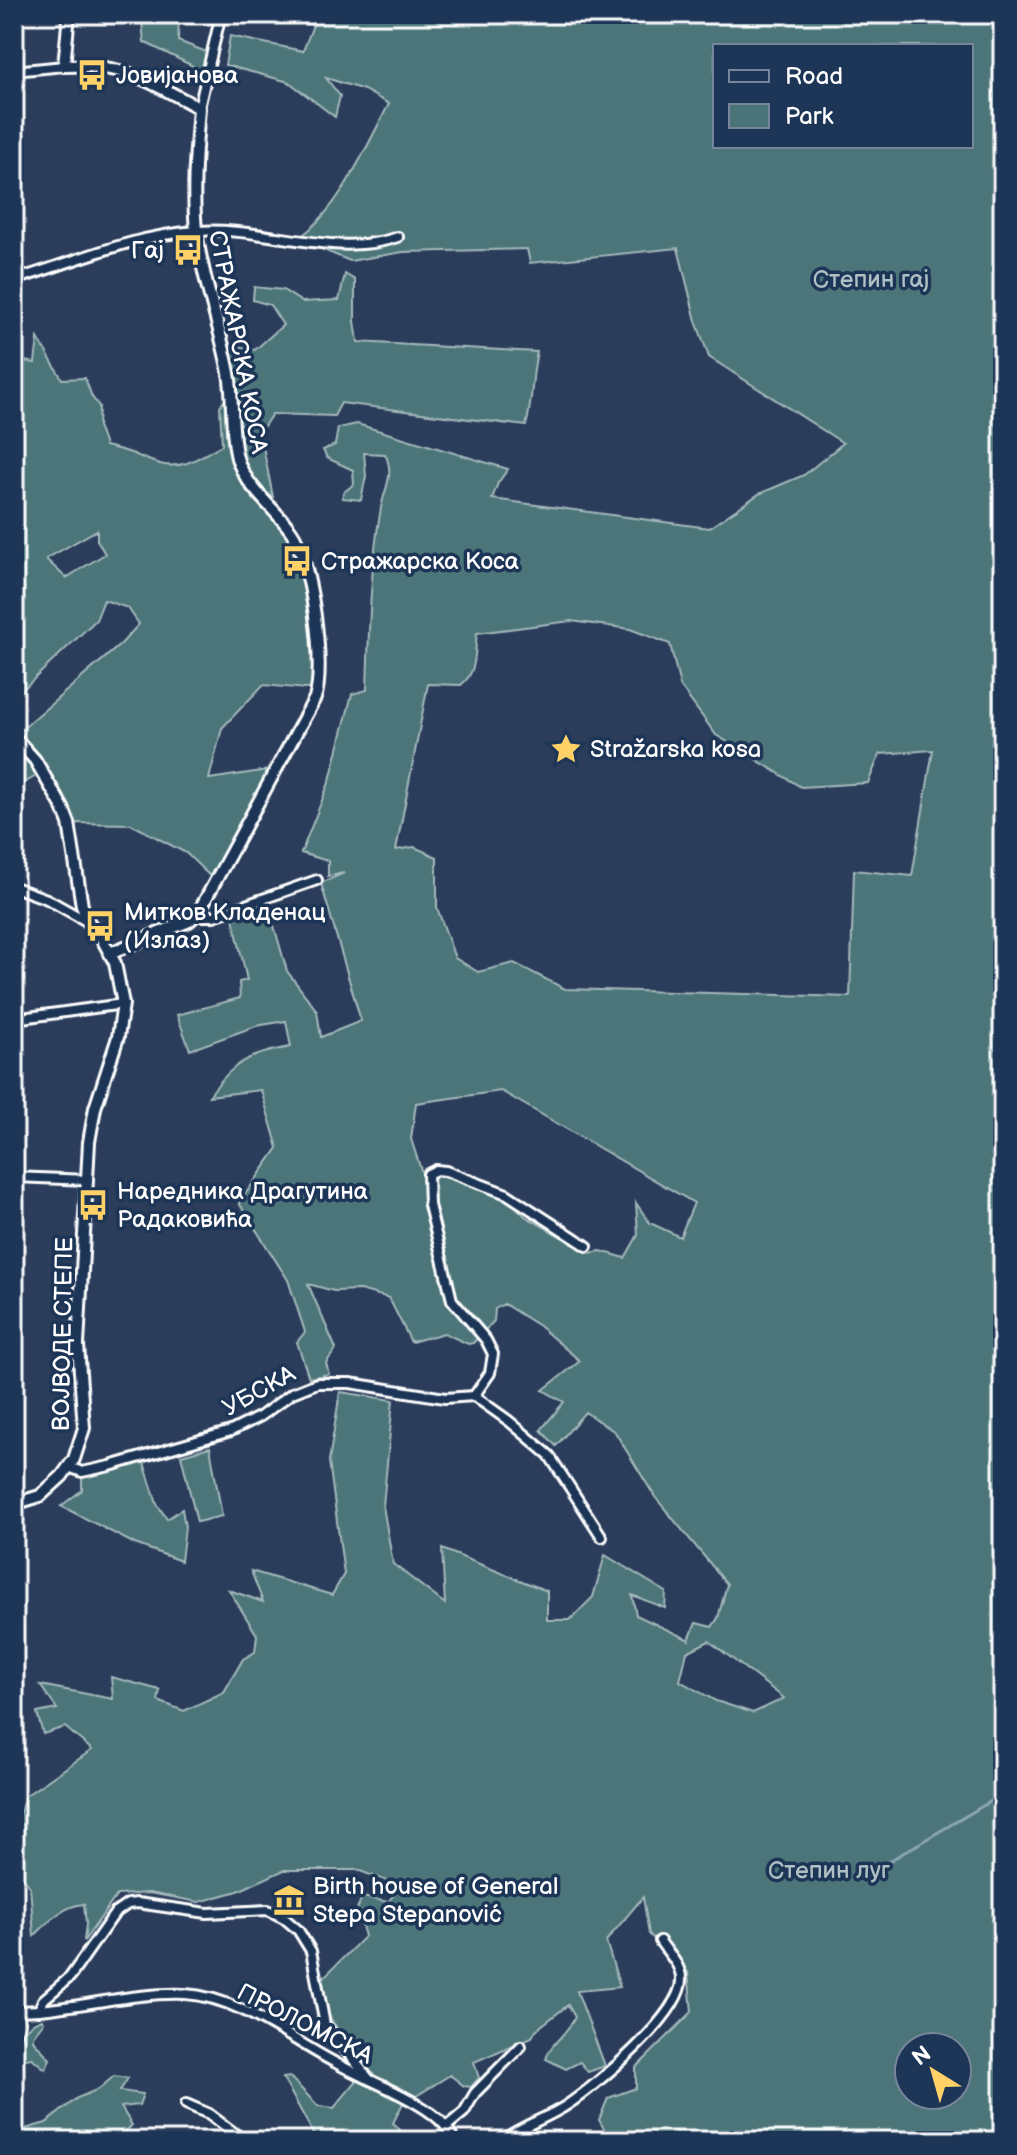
<svg xmlns="http://www.w3.org/2000/svg" width="1017" height="2155" viewBox="0 0 1017 2155" font-family="'Balsamiq Sans',sans-serif">
  <rect width="100%" height="100%" fill="#2b3d5b"/>
  <filter id="ink" filterUnits="userSpaceOnUse"><feTurbulence type="fractalNoise" baseFrequency=".0125" numOctaves="2"/><feDisplacementMap in="SourceGraphic" scale="16" xChannelSelector="R" yChannelSelector="G"/><feConvolveMatrix kernelMatrix="1 2 1 2 8 2 1 2 1" color-interpolation-filters="sRGB"/></filter>
  <g filter="url(#ink)">
    <g fill="#4b7479" stroke="#a5babc" stroke-width="2" fill-rule="evenodd">
      <path d="M162 14H179L178 41 212 54 207 73 144 42 142 22Z"/>
      <path d="M277 14H1003V2141H611L599 2120 608 2098 636 2088V2068L692 2012 688 1972 649 1934 643 1897 606 1941 620 1987 577 1991 605 2066 588 2072 580 2062 566 2069 546 2059C551 2042 566 2036 575 2017L568 2005 536 2030 532 2037 474 2062 479 2078 471 2087 464 2086 450 2075 402 2105 393 2123 411 2141H364L349 2135 342 2141H308L313 2133 283 2078 290 2077 318 2106 334 2108 369 2066C348 2041 322 2018 318 1983L365 1936 357 1910 362 1897 388 1902 401 1886 357 1870H284L238 1891 199 1902 149 1893 117 1895 84 1941 86 1924 84 1904C62 1906 50 1921 34 1936L30 1887 14 1864V1834L25 1796 92 1750 65 1727 43 1734 37 1713 57 1709 40 1685 113 1699 111 1677 160 1690 158 1701 184 1711 224 1692 243 1659 255 1652 257 1635 229 1590 263 1602 251 1571 332 1595 344 1574 329 1461 340 1392 393 1400 383 1506 393 1564 445 1604 442 1549 547 1591V1620H570L593 1597 605 1555 666 1592 665 1608 632 1595 636 1615 689 1640 696 1623 712 1627 718 1618 727 1584 655 1497 615 1432 585 1412 556 1446 541 1430 564 1402 543 1390 580 1361 539 1326 504 1304 495 1309 494 1321 473 1343 468 1344 444 1333 411 1342 389 1298 360 1290 334 1291 308 1284 336 1349 326 1363 329 1374 309 1378 297 1342 305 1332 288 1280 239 1203 278 1148 261 1090 209 1096C234 1061 250 1054 291 1047L286 1021 256 1026 190 1050 177 1015 240 998 239 982 247 980 233 918 268 905 287 971 317 1011 321 1037 361 1021 321 883 344 873 328 876V861L301 853 330 780 352 694 367 690C369 629 370 568 381 508 385 487 395 474 385 454L364 453 366 476 361 500 342 498 344 492 354 484 353 470 327 458 323 450 335 445 338 428 357 424 508 469 498 483 492 499 709 528 759 494 804 475 843 443 709 357 696 321 678 248 530 263 527 249 403 252 350 261 297 239C338 213 366 147 389 104L364 90 326 78 340 96 335 117 289 82 225 65 230 36 303 51 313 25 276 19ZM715 46H971V146H715ZM571 621 630 629 670 644 680 686 716 735 801 787 868 783 880 754 933 750 912 876 854 870 850 997 565 989 514 963 478 972 455 958 440 916 437 907V857L414 847 396 850 428 684 461 685C478 672 474 652 477 633ZM501 1091 694 1203 680 1237 650 1223 636 1203 638 1235 625 1258 601 1251 589 1253 525 1216 506 1197 461 1181 422 1173 411 1139 416 1103ZM709 1641 784 1698 783 1699 753 1713 716 1701 680 1681 687 1652ZM909 2047H957V2095H909Z"/>
      <path d="M345 274 355 280V321L358 342 537 352C531 378 533 400 526 426L341 403 334 416 272 414 260 432 273 497 258 491 289 528 305 561 318 690 263 685 222 728 209 779 275 769 214 880 186 853 131 824 69 823 43 772 14 789V725L21 730 121 644 139 624 128 608 104 600 96 620 14 698V359L35 363 38 338 62 379 85 378 92 397 99 406 98 426 105 446C114 448 123 450 131 453 152 461 164 470 187 463 200 458 210 451 222 445L220 406 231 392 220 342 255 350 283 325 270 305 253 300 254 287 283 290 302 302 339 300ZM97 530V540L105 554 66 578 46 559Z"/>
      <path d="M210 1447 222 1516 197 1522 181 1455Z"/>
      <path d="M142 1456 157 1504 167 1519 182 1509 185 1527 181 1561 135 1544 61 1506 82 1490V1472Z"/>
      <path d="M42 2019 44 2022 33 2036V2040L50 2059 45 2069 32 2058 19 2060 14 2069C14 2047 18 2027 42 2019Z"/>
      <path d="M114 2076 128 2078 120 2091 143 2094 139 2105 121 2107 132 2125 116 2141H14V2128L18 2131 46 2123 77 2098 99 2089Z"/>
    </g>
    <g fill="none" stroke-linecap="round" stroke-linejoin="round">
      <path stroke="#8ca6b6" stroke-width="3" d="M886 1863 1003 1794"/>
      <defs>
        <g id="minor">
          <path d="M14 71 64 66"/>
          <path d="M199 108 221 14"/>
          <path d="M14 280C74 262 133 235 197 231 263 226 335 259 398 237"/>
          <path d="M14 887 47 899 88 922"/>
          <path d="M196 916H214L317 880"/>
          <path d="M14 1019 123 1004"/>
          <path d="M14 1177 88 1180"/>
          <path d="M474 1396 490 1373 493 1354 486 1340 452 1300 429 1205 428 1174 436 1170 446 1171 507 1194 587 1246"/>
          <path d="M69 1467 82 1472 110 1466 231 1431 261 1416 292 1393 317 1383H350L445 1398 474 1396 509 1421 549 1455 602 1537"/>
          <path d="M39 2010C86 2006 138 1992 185 1994 239 1997 288 2038 334 2062 366 2080 402 2092 431 2113 441 2120 450 2129 454 2141"/>
          <path d="M18 2011 39 2010 43 2000 70 1977 115 1913 128 1904 137 1903 207 1913 268 1910 284 1918 298 1930 311 1951 325 2025 369 2079"/>
          <path d="M186 2104 209 2114 245 2141"/>
          <path d="M446 2127 464 2112 475 2093 521 2046"/>
          <path d="M501 2141C521 2126 546 2119 567 2105 595 2086 684 2013 681 1978 681 1965 667 1952 660 1941"/>
        </g>
        <g id="tertiary">
          <path d="M69 14 64 66C123 63 149 81 199 108 196 148 192 189 196 230 202 279 220 325 229 373 234 401 230 430 237 458 246 488 274 507 291 531 311 558 326 668 315 698L198 913 189 921 110 953"/>
          <path d="M14 737 35 760 63 808 69 823 82 906 89 923 101 937 115 963 123 1004 118 1037 95 1108 89 1142 78 1345 84 1428 74 1459 62 1476 40 1496 14 1504"/>
          <path d="M14 2004 19 2022 14 2036"/>
        </g>
      </defs>
      <use href="#minor" stroke="#fff" stroke-width="14"/>
      <use href="#tertiary" stroke="#fff" stroke-width="16"/>
      <use href="#minor" stroke="#1d3557" stroke-width="8"/>
      <use href="#tertiary" stroke="#1d3557" stroke-width="10"/>
    </g>
  </g>
  <defs>
    <symbol id="bus-bare" viewBox="-9 -9 18 18"><path d="M-5-6H5V4H4V6H2V4H-2V6H-4V4H-5ZM-3.5-4V0h7V-4ZM-3.5 1.2v1.5H-2V1.2ZM2 1.2v1.5H3.5V1.2Z" fill="#ffd166" stroke="#1d3557" stroke-width="2.5" paint-order="stroke"/></symbol>
    <symbol id="sight-bare" viewBox="-9 -9 18 18"><path d="M0-6L1.8-2.2L6-1.7L2.9 1.2L3.7 5.4L0 3.3L-3.7 5.4L-2.9 1.2L-6-1.7L-1.8-2.2Z" fill="#ffd166" stroke="#1d3557" stroke-width="2.5" paint-order="stroke"/></symbol>
    <symbol id="museum-bare" viewBox="-9 -9 18 18"><path d="M0-6L6-3V-2H-6V-3ZM-5-1h2V3h-2ZM-1-1h2V3h-2ZM3-1h2V3H3ZM-6 4H6V6H-6Z" fill="#ffd166" stroke="#1d3557" stroke-width="2.5" paint-order="stroke"/></symbol>
  </defs>
  <g fill-rule="evenodd">
    <use href="#bus-bare" x="70" y="53" width="44" height="44"/>
    <use href="#bus-bare" x="166" y="228" width="44" height="44"/>
    <use href="#bus-bare" x="275" y="539" width="44" height="44"/>
    <use href="#sight-bare" x="544" y="727" width="44" height="44"/>
    <use href="#bus-bare" x="78" y="904" width="44" height="44"/>
    <use href="#bus-bare" x="71" y="1183" width="44" height="44"/>
    <use href="#museum-bare" x="267" y="1878" width="44" height="44"/>
  </g>
  <g text-anchor="middle" dominant-baseline="central" stroke-width="7" stroke-linejoin="round" paint-order="stroke">
    <g font-size="24" fill="#fff" stroke="#1d3557" text-anchor="start">
      <text x="116" y="75">Јовијанова</text>
      <text x="164" y="250" text-anchor="end">Гај</text>
      <text x="321" y="561">Стражарска Коса</text>
      <text x="590" y="749">Stražarska kosa</text>
      <text x="124" y="912">Митков Кладенац<tspan x="124" dy="28">(Излаз)</tspan></text>
      <text x="117" y="1191">Наредника Драгутина<tspan x="117" dy="28">Радаковића</tspan></text>
      <text x="313" y="1886">Birth house of General<tspan x="313" dy="28">Stepa Stepanović</tspan></text>
    </g>
    <g font-size="24" fill="#aec0c3" stroke="#1d3557">
      <text x="871" y="279">Степин гај</text>
      <text x="829" y="1870">Степин луг</text>
    </g>
    <g font-size="24" fill="#fff" stroke="#1d3557">
      <text transform="translate(238 342) rotate(79)">СТРАЖАРСКА КОСА</text>
      <text transform="translate(63 1334) rotate(-89)">ВОЈВОДЕ СТЕПЕ</text>
      <text transform="translate(259 1391) rotate(-29)">УБСКА</text>
      <text transform="translate(305 2024) rotate(27)">ПРОЛОМСКА</text>
    </g>
  </g>
  <rect width="1017" height="2155" fill="none" stroke="#1d3557" stroke-width="48"/>
  <rect x="24" y="24" width="969" height="2107" fill="none" stroke="#fff" stroke-width="3" filter="url(#ink)"/>
  <rect x="713" y="44" width="260" height="104" fill="#1d3557" stroke="#77869a" stroke-width="2"/>
  <rect x="729" y="70" width="40" height="12" fill="#1d3557" stroke="#77869a" stroke-width="2"/>
  <text x="785" y="84" font-size="24" fill="#ffffff">Road</text>
  <rect x="729" y="104" width="40" height="24" fill="#4b7479" stroke="#77869a" stroke-width="2"/>
  <text x="785" y="124" font-size="24" fill="#ffffff">Park</text>
  <g transform="translate(933 2071) rotate(323)"><circle r="38" fill="#1d3557" stroke="#77869a" stroke-width="2"/>
  <path d="M0-6L14 30L0 20L-14 30Z" fill="#ffd166"/>
  <text y="-12" font-size="22" font-weight="bold" text-anchor="middle" fill="#ffffff">N</text>
  </g>
</svg>
